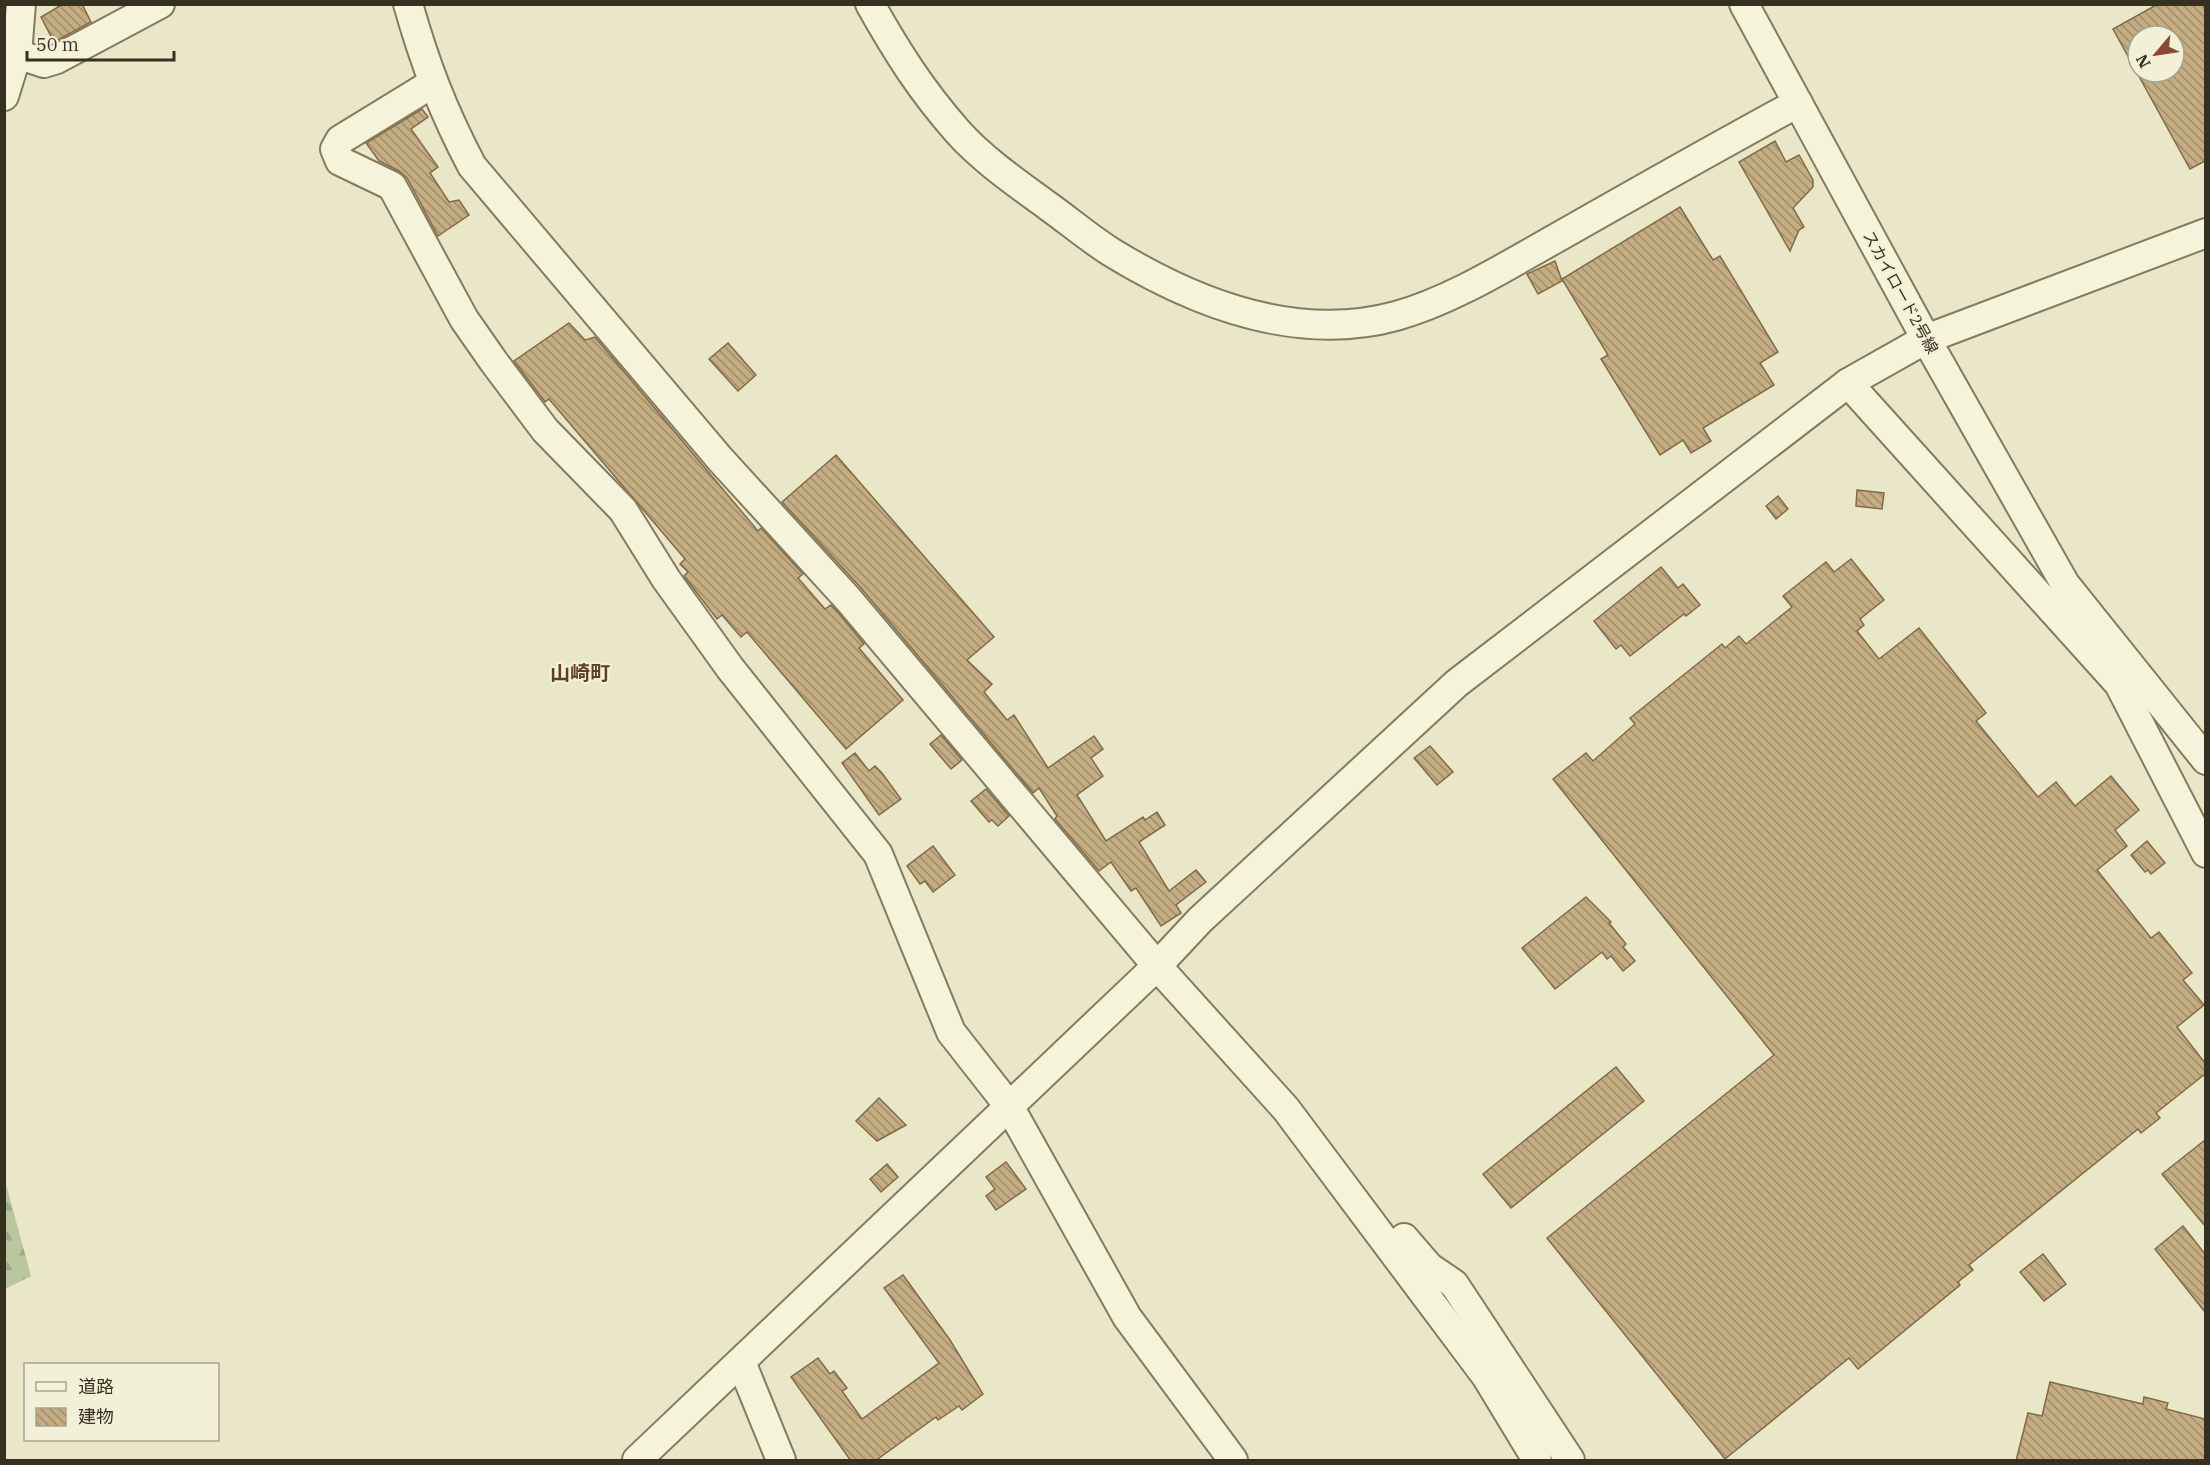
<svg xmlns="http://www.w3.org/2000/svg" width="2210" height="1465" viewBox="0 0 2210 1465" font-family="'IBM Plex Serif','Noto Sans JP',serif">
  <defs>
    <pattern id="forest-firs" width="22" height="20" patternUnits="userSpaceOnUse" patternTransform="scale(1.5)"><rect width="22" height="20" fill="#b8c79d"/><path d="M5 1l3.5 6h-7zM16 11l3.5 6h-7z" fill="#9fab87"/></pattern>
    <pattern id="building-back-hatch" width="6" height="6" patternUnits="userSpaceOnUse" patternTransform="scale(1.5)"><rect width="6" height="6" fill="#c4ad82"/><path d="M-1 5l2 2M0 0l6 6M5-1l2 2" fill="none" stroke="#a08d6a"/></pattern>
  </defs>
  <rect width="100%" height="100%" fill="#eae7c8"/>
  <path fill="url(#forest-firs)" d="M4 1177 31 1276 5 1289H4Z"/>
  <g fill="url(#building-back-hatch)" stroke="#806b47" stroke-width="1.5" fill-rule="evenodd">
    <path d="M63 4H82L91 22 54 42 41 17Z"/>
    <path d="M2158 4H2205V161L2190 169 2113 29ZM2138 36H2174V72H2138Z"/>
    <path d="M422 109 428 117 411 129 438 167 430 173 449 202 459 200 469 215 438 236 407 178 399 171 379 161 366 143Z"/>
    <path d="M1775 141 1786 162 1799 155 1813 180V187L1793 208 1804 227 1799 230 1790 251 1739 162Z"/>
    <path d="M1680 207 1713 260 1720 256 1778 352 1760 363 1774 385 1703 428 1711 441 1691 453 1683 440 1660 455 1601 359 1608 355 1562 279Z"/>
    <path d="M1555 261 1562 281 1538 294 1527 274Z"/>
    <path d="M569 323 585 340 595 337 758 531 761 528 803 574 798 578 825 609 831 605 836 610 864 644 859 648 903 700 846 749 747 632 741 637 722 615 717 619 684 576 688 572 680 564 685 559 549 399 545 402 514 361Z"/>
    <path d="M728 343 756 375 738 391 709 359Z"/>
    <path d="M836 455 994 637 967 660 992 684 984 692 1007 720 1014 715 1048 768 1094 736 1103 749 1091 758 1103 776 1077 795 1106 841 1143 817 1145 820 1157 812 1165 825 1139 842 1169 891 1196 870 1206 882 1176 905 1181 913 1161 926 1136 888 1131 891 1111 862 1099 871 1055 819 1057 816 1039 788 1033 793 861 588 782 502Z"/>
    <path d="M1857 490 1884 493 1882 509 1856 506Z"/>
    <path d="M1778 496 1788 509 1776 519 1766 506Z"/>
    <path d="M1851 559 1884 600 1860 619 1864 625 1857 631 1879 659 1919 628 1986 713 1976 721 2038 797 2056 782 2075 806 2111 776 2139 810 2115 830 2127 846 2097 870 2151 938 2159 932 2192 973 2183 980 2204 1005 2177 1027 2205 1063V1074L2156 1113 2160 1118 2141 1133 2138 1129 1969 1265 1973 1270 1958 1282 1960 1285 1858 1369 1849 1358 1725 1459 1547 1238 1774 1055 1553 779 1586 753 1593 761 1635 724 1630 718 1722 644 1725 648 1739 636 1746 644 1792 607 1783 596 1826 562 1834 572Z"/>
    <path d="M1661 567 1678 588 1683 584 1700 605 1686 616 1684 614 1630 656 1621 645 1616 649 1594 621Z"/>
    <path d="M941 735 962 760 951 769 930 744Z"/>
    <path d="M1430 746 1453 772 1437 785 1414 758Z"/>
    <path d="M855 753 869 771 875 766 882 773 901 799 879 815 842 763Z"/>
    <path d="M986 789 1009 816 998 826 992 820 989 822 971 801Z"/>
    <path d="M2147 841 2165 863 2151 874 2148 870 2145 872 2131 855Z"/>
    <path d="M933 846 955 875 933 892 925 881 920 884 907 866Z"/>
    <path d="M1586 897 1611 922 1609 923 1626 944 1623 947 1635 961 1623 971 1611 956 1607 959 1602 952 1555 989 1522 948Z"/>
    <path d="M1616 1067 1644 1101 1511 1208 1483 1174Z"/>
    <path d="M879 1098 906 1125 877 1141 856 1121Z"/>
    <path d="M2205 1140V1226L2162 1174Z"/>
    <path d="M1006 1162 1026 1189 996 1210 986 1196 995 1189 986 1177Z"/>
    <path d="M887 1164 898 1177 881 1192 870 1179Z"/>
    <path d="M2183 1226 2205 1254V1312L2155 1249Z"/>
    <path d="M2043 1254 2066 1284 2044 1301 2020 1272Z"/>
    <path d="M903 1275 950 1340 983 1394 962 1410 959 1406 938 1420 936 1417 875 1461H851L791 1377 818 1358 830 1374 834 1371 847 1388 842 1391 862 1419 939 1363 884 1288Z"/>
    <path d="M2050 1382 2143 1404 2144 1397 2168 1403 2166 1409 2205 1419V1461H2016L2028 1413 2042 1416Z"/>
  </g>
  <g fill="none" stroke-linecap="round" stroke-linejoin="round">
    <defs>
      <g id="minor">
        <path d="M21 4 17 54 44 63 57 59 160 4"/>
        <path d="M408 4C425 64 443 111 472 166L720 459 848 599 1157 966 1286 1109 1486 1376 1537 1460"/>
        <path d="M870 4C897 52 921 90 958 132 983 160 1018 184 1048 206 1069 221 1089 238 1111 252 1194 303 1297 343 1396 316 1453 300 1508 265 1560 236 1639 191 1718 146 1798 103"/>
        <path d="M1744 4 1926 339 2065 584 2206 760"/>
        <path d="M433 83 340 140 335 149 340 161 392 186 464 319 494 362 545 430 623 510 666 579 730 668 878 854 951 1032 1009 1106 1127 1317 1233 1460"/>
        <path d="M4 96 17 54"/>
        <path d="M1848 383 2119 684 2206 853"/>
        <path d="M1404 1238 1429 1267 1454 1284 1570 1460"/>
        <path d="M741 1362 781 1460"/>
        <path d="M637 1460 1157 966 1200 920 1457 683 1848 383 1926 339 2206 233"/>
      </g>
    </defs>
    <use href="#minor" stroke="#847b5f" stroke-width="32"/>
    <use href="#minor" stroke="#f5f3da" stroke-width="28"/>
  </g>
  <g text-anchor="middle" dominant-baseline="central" stroke-width="4.5" stroke-linejoin="round" paint-order="stroke">
    <g font-size="16" fill="#363021" stroke="#f2f0d7">
      <text transform="translate(1901 292) rotate(61)">スカイロード2号線</text>
    </g>
    <g font-size="20" font-weight="bold" fill="#5e3e25" stroke="#f2f0d7">
      <text x="580" y="672">山崎町</text>
    </g>
  </g>
  <rect width="2210" height="1465" fill="none" stroke="#363021" stroke-width="12"/>
  <rect x="24" y="1363" width="195" height="78" fill="#f2f0d7" stroke="#a7a38e" stroke-width="1.5"/>
  <rect x="36" y="1382" width="30" height="9" fill="#f5f3da" stroke="#a7a38e" stroke-width="1.5"/>
  <text x="78" y="1393" font-size="18" fill="#363021">道路</text>
  <rect x="36" y="1408" width="30" height="18" fill="url(#building-back-hatch)" stroke="#a7a38e" stroke-width="1.5"/>
  <text x="78" y="1423" font-size="18" fill="#363021">建物</text>
  <g transform="translate(2156 54) rotate(241)"><circle r="28" fill="#f2f0d7" stroke="#a7a38e" stroke-width="1.5"/>
  <path d="M0-4.5L10 22L0 15L-10 22Z" fill="#8c4935"/>
  <text y="-9" font-size="16" font-weight="bold" text-anchor="middle" fill="#363021">N</text>
  </g>
  <path d="M27 51v9h147v-9" fill="none" stroke="#363021" stroke-width="3"/>
  <text x="36" y="51" font-size="18" fill="#363021" stroke="#f2f0d7" stroke-width="4.5" paint-order="stroke">50 m</text>
</svg>
